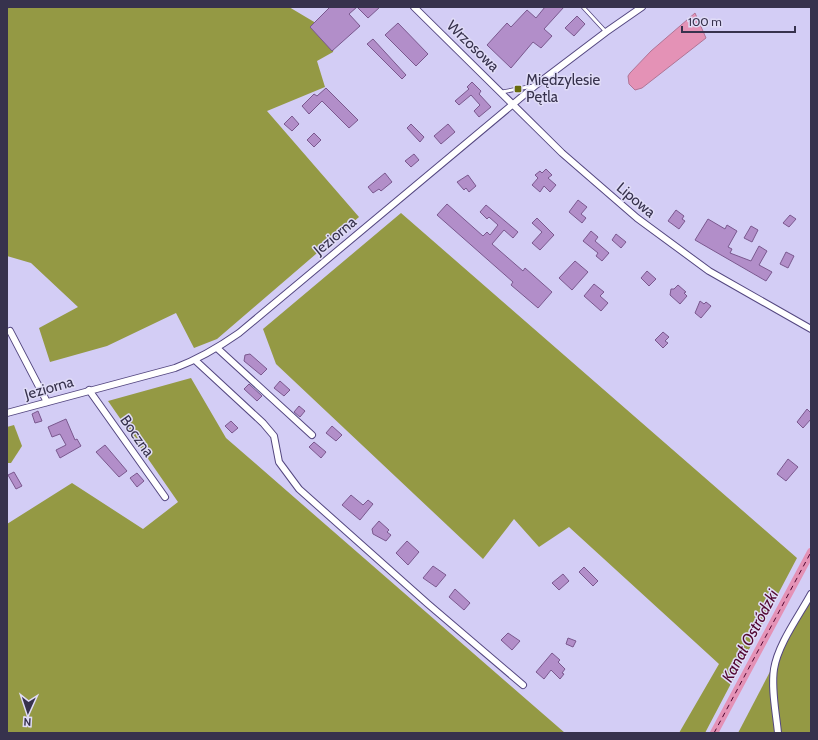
<svg xmlns="http://www.w3.org/2000/svg" width="818" height="740" viewBox="0 0 818 740" font-family="Cabin,sans-serif">
  <rect width="100%" height="100%" fill="#d3cdf5"/>
  <g fill="#949944">
    <path d="M7 7H289L336 35 333 52 317 61 325 87 267 111 359 217 217 339 194 348 176 313 107 346 50 362 39 328 78 307 31 263 7 256Z"/>
    <path d="M401 213 797 558 705 733H679L719 664 569 527 539 547 514 519 483 559 276 364 263 329Z"/>
    <path d="M191 378 226 438 565 733H7V524L72 483 143 529 178 502 108 401Z"/>
    <path d="M14 425 22 446 11 463H7V427Z"/>
    <path d="M811 593V733H738Z"/>
  </g>
  <path fill="#e492b6" stroke="#b07596" d="M695 13 706 38 642 88 635 90 629 84 628 76 630 73 651 51Z"/>
  <g fill="none" stroke-linecap="round" stroke-linejoin="round">
    <path stroke="#e492b6" stroke-width="8" d="M714 733 811 552"/>
    <path stroke="#510731" stroke-width="1" stroke-dasharray="5 4" stroke-linecap="butt" d="M714 733 811 552"/>
  </g>
  <g fill="#b28ec9" stroke="#7a588e">
    <path d="M330 7H357L349 14 360 26 332 51 310 27Z"/>
    <path d="M357 7H380L368 18Z"/>
    <path d="M545 7H564L544 29 552 36 541 48 533 42 511 68 487 45 507 23 511 27 527 10 536 18Z"/>
    <path d="M577 16 585 24 574 36 565 28Z"/>
    <path d="M398 23 428 54 416 66 385 35Z"/>
    <path d="M373 39 406 75 402 79 367 44Z"/>
    <path d="M472 82 481 91 479 94 491 107 479 117 474 111 480 105 471 95 459 105 455 101 469 89 467 87Z"/>
    <path d="M326 88 358 120 349 128 322 101 309 114 302 106 314 94 317 96Z"/>
    <path d="M292 116 299 124 292 131 284 124Z"/>
    <path d="M411 124 424 137 420 142 407 128Z"/>
    <path d="M448 124 455 132 441 144 434 136Z"/>
    <path d="M314 133 321 140 314 147 307 140Z"/>
    <path d="M414 154 419 160 411 167 405 161Z"/>
    <path d="M546 169 552 175 548 178 556 185 550 192 544 186 540 192 532 185 538 178 535 175 540 171 542 173Z"/>
    <path d="M385 173 392 182 381 191 379 189 373 193 368 187Z"/>
    <path d="M468 175 476 186 469 192 466 188 464 190 457 182Z"/>
    <path d="M578 200 587 207 581 214 586 218 582 223 569 212Z"/>
    <path d="M447 204 483 236 487 232 490 235 498 225 489 217 487 219 480 212 486 205 518 232 513 238 504 230 492 244 523 271 525 268 552 292 538 308 511 285 513 282 437 215Z"/>
    <path d="M676 210 684 216 682 219 685 221 679 229 668 221Z"/>
    <path d="M790 215 796 219 789 227 783 223Z"/>
    <path d="M537 218 554 235 540 250 532 243 542 232 532 223Z"/>
    <path d="M708 219 725 229 727 225 737 231 728 247 732 249 730 253 751 261 759 246 767 251 759 265 772 272 766 281 695 240Z"/>
    <path d="M751 226 758 230 752 242 744 238Z"/>
    <path d="M591 231 598 237 595 241 609 253 602 261 596 256 598 253 583 241Z"/>
    <path d="M616 234 626 242 621 248 612 240Z"/>
    <path d="M786 252 794 256 788 268 780 264Z"/>
    <path d="M575 261 588 272 572 290 559 278Z"/>
    <path d="M647 271 656 279 649 286 641 278Z"/>
    <path d="M594 284 604 292 600 296 608 303 601 311 584 296Z"/>
    <path d="M678 285 686 292 684 293 687 296 680 304 670 295 671 289H674Z"/>
    <path d="M700 301 704 304 706 302 711 306 701 318 695 313Z"/>
    <path d="M663 332 669 337 665 341 668 343 663 348 655 340Z"/>
    <path d="M250 354 267 369 261 375 244 361 245 355Z"/>
    <path d="M280 381 290 390 284 396 274 388Z"/>
    <path d="M249 384 262 396 257 401 244 389Z"/>
    <path d="M299 406 305 411 300 417 294 412Z"/>
    <path d="M807 409 811 413V419L803 428 797 422Z"/>
    <path d="M38 411 42 421 35 423 32 414Z"/>
    <path d="M66 419 75 440 77 439 81 446 60 458 56 450 66 445 60 434 52 437 48 427Z"/>
    <path d="M231 421 238 428 232 433 225 426Z"/>
    <path d="M332 426 342 435 336 441 326 433Z"/>
    <path d="M314 442 326 452 321 458 309 447Z"/>
    <path d="M105 445 127 471 119 477 96 452Z"/>
    <path d="M788 459 798 467 786 481 777 474Z"/>
    <path d="M14 472 22 486 16 489 8 475Z"/>
    <path d="M137 473 144 481 137 487 130 478Z"/>
    <path d="M351 495 363 505 368 500 373 504 360 520 342 505Z"/>
    <path d="M379 521 389 530 387 532 391 535 386 541 373 534 372 529Z"/>
    <path d="M407 541 419 552 408 565 396 553Z"/>
    <path d="M433 566 446 575 436 587 423 578Z"/>
    <path d="M584 567 598 581 593 586 579 572Z"/>
    <path d="M563 574 569 581 559 590 552 583Z"/>
    <path d="M455 589 470 603 464 610 449 597Z"/>
    <path d="M508 633 520 641 512 650 501 640Z"/>
    <path d="M568 638 576 641 573 647 566 644Z"/>
    <path d="M552 653 560 660 558 662 565 669 562 673 564 674 560 679 551 670 544 679 536 672Z"/>
  </g>
  <g fill="none" stroke-linecap="round" stroke-linejoin="round">
    <defs>
      <g id="lane">
        <path d="M583 7 606 32"/>
        <path d="M502 92 533 86"/>
      </g>
      <g id="street">
        <path d="M414 7 562 153 637 218 709 271 811 329"/>
        <path d="M10 331 47 402"/>
        <path d="M217 348 312 435"/>
        <path d="M196 361 263 423 274 436 279 462 299 489 428 604 523 685"/>
        <path d="M89 390 165 497"/>
        <path d="M7 413 175 368C199 359 219 347 239 333L536 85 606 32 642 7"/>
        <path d="M778 733C776 712 771 689 774 669 778 644 799 616 811 594"/>
      </g>
    </defs>
    <use href="#lane" stroke="#544780" stroke-width="4.5"/>
    <use href="#street" stroke="#544780" stroke-width="8"/>
    <use href="#lane" stroke="#fff" stroke-width="3"/>
    <use href="#street" stroke="#fff" stroke-width="6"/>
  </g>
  <rect fill="#686b0d" stroke="#e0dcf7" stroke-width="1.5" x="514" y="85" width="8" height="8" rx="2"/>
  <g text-anchor="middle" dominant-baseline="central" stroke-width="3" stroke-linejoin="round" paint-order="stroke">
    <g font-size="15" fill="#37324d" stroke="#e0dcf7">
      <text transform="translate(473 46) rotate(44)">Wrzosowa</text>
      <text transform="translate(636 200) rotate(40)">Lipowa</text>
      <text transform="translate(335 236) rotate(-40)">Jeziorna</text>
      <text transform="translate(49 388) rotate(-16)">Jeziorna</text>
      <text transform="translate(137 436) rotate(55)">Boczna</text>
    </g>
    <g font-size="15" fill="#37324d" stroke="#e0dcf7" text-anchor="start">
      <text x="526" y="80">Międzylesie<tspan x="526" dy="17">Pętla</tspan></text>
    </g>
    <g font-size="16" font-style="italic" fill="#510731" stroke="#e0dcf7">
      <text transform="translate(750 636) rotate(-62)">Kanał Ostródzki</text>
    </g>
  </g>
  <rect width="818" height="740" fill="none" stroke="#37324d" stroke-width="16"/>
  <g transform="translate(28 712) rotate(183)" stroke="#e0dcf7" stroke-width="3" paint-order="stroke">
  <path d="M0-3L7 15L0 10L-7 15Z" fill="#37324d"/>
  <text y="-6" font-size="11" font-weight="bold" text-anchor="middle" fill="#37324d">N</text>
  </g>
  <path d="M682 26v6h113v-6" fill="none" stroke="#37324d" stroke-width="2"/>
  <text x="688" y="26" font-size="12" fill="#37324d" stroke="#e0dcf7" stroke-width="3" paint-order="stroke">100 m</text>
</svg>
